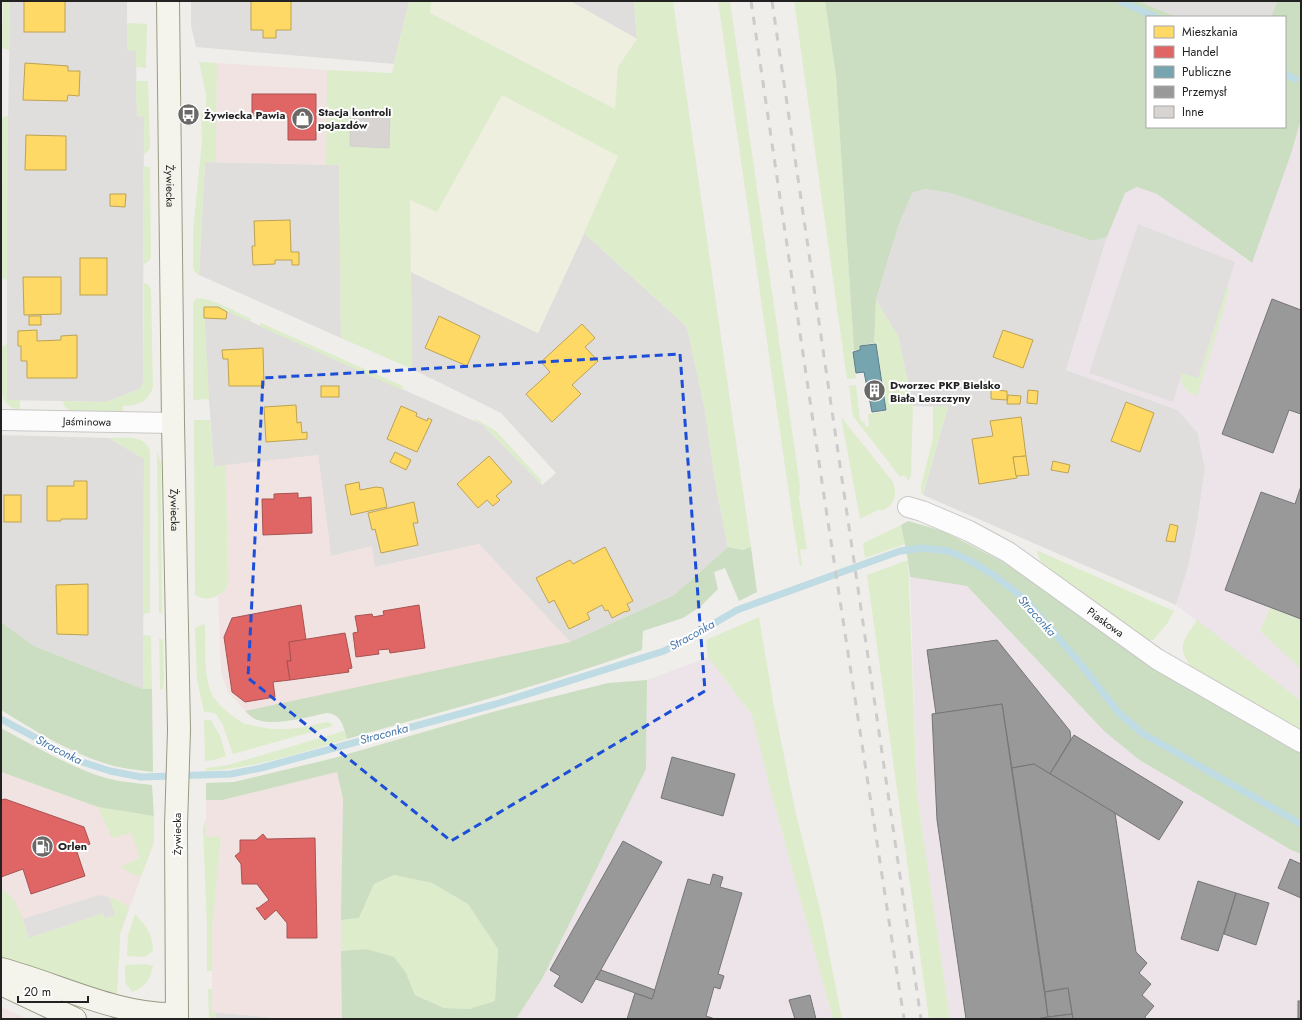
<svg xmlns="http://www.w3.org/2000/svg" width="1302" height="1020" viewBox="0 0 1302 1020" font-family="Jost,sans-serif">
  <rect width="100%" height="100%" fill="#f0eeeb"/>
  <g fill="#dfdedc">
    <path d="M10 1H127V50H136L137 116H144L143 383 140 389 106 402 7 400V185Z"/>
    <path d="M191 1H409L394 64 196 47 191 26Z"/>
    <path d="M570 1H634L637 39Z"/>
    <path d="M1138 1H1277L1271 17H1176Z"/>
    <path d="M205 162 339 165 341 338 199 275Z"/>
    <path d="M925 189 950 193 1093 241 1107 237 1066 370 1178 410 1198 433 1205 469 1197 524 1188 568 1176 605 923 495 948 407 913 406 898 336 876 300 898 227 912 193Z"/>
    <path d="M584 233 687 327 705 410 715 481 728 547 674 595 570 642 479 544 375 567 331 556 318 455 214 467 208 388 204 307H218L483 425 542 485 556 473 501 413 412 369 411 272 538 333Z"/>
    <path d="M1 435 109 438 144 459 143 689 34 646 1 622Z"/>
    <path d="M216 1012 285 1019H216Z"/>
  </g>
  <g fill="#f1e3e1">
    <path d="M217 63 327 70 326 165 216 162Z"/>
    <path d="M318 455 331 556 372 546 375 567 479 544 570 642 296 702 245 711 228 692 221 672 218 596 225 591 228 583 226 465Z"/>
    <path d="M1 772 98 807 154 816V842L120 934 119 962 1 932Z"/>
    <path d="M337 772 343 799 342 1019H285L212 1012V927L221 838 206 837V800H222Z"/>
    <path d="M1 1007 27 1019H1Z"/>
  </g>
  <g fill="#ede4e9">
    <path d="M1301 119V701L1176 605 1188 568 1197 524 1205 469 1198 433 1178 410 1066 370 1107 237 1125 193 1137 187 1157 194 1251 263 1291 154Z"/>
    <path d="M910 577 967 586 1104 731 1138 759 1291 850 1301 854V1019H950L917 794Z"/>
    <path d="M708 657 752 715 769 784 833 1019H516L542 979 646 769 647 680Z"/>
  </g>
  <g fill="#efefdf">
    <path d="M431 1H570L637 39 618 67 616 109 430 13Z"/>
    <path d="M502 95 619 156 597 206 538 333 411 272 410 200 437 212Z"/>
  </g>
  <g fill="#ddeccb">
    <path d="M3 1H10L9 50 2 48Z"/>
    <path d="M409 1H431L430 13 615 109 618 67 637 39 634 1H673L751 547 743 550 728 547 715 481 705 410 687 327 584 233 618 156 502 95 437 212 410 200 412 369 341 338 339 165H326L327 70 392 73Z"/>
    <path d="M718 1H730L800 486 799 498 807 549 800 550 802 566H800L794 529Z"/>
    <path d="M794 1H825L836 76 854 350H852L856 378 847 379Z"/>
    <path d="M127 23 147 24 146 68 136 67V51L127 50Z"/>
    <path d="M199 62 217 63 216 162H205L199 275 194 271 193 265V231L202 142 201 113H206V94Z"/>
    <path d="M136 81H148L150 148 148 151 144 154V117L137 116Z"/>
    <path d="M8 116 7 280 2 278V117Z"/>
    <path d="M143 166 150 167 151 258 148 262 144 264Z"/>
    <path d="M144 283 148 284 151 290 153 387C148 402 138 406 123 406V413L69 411 64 405 63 401 106 402 140 389 143 383Z"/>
    <path d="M1226 288 1230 289 1197 396C1185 392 1180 385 1182 373L1198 377Z"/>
    <path d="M197 298C215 299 234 311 251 319L250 322 218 307H204L209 399 193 400V302Z"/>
    <path d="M876 300 898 336 913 406 911 474 909 481 904 475 900 477 853 416 849 386 856 385 860 420 865 423 866 427 869 426 868 414 887 411 877 343H874Z"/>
    <path d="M261 323 403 386 402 390 259 326Z"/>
    <path d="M7 344V400H20V410C13 409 8 406 4 400 0 391 2 358 2 347Z"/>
    <path d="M933 406 948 407 923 495 921 493V486L933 438Z"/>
    <path d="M841 417 893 482C898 495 894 505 882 511L880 509 860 519Z"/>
    <path d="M476 419 496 431 541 480 542 485 483 425 474 420Z"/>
    <path d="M194 420H210L214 467 226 465 228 583 225 591C215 598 206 602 195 595Z"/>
    <path d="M109 438C124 438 144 434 150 451V613L143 614 144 459Z"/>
    <path d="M157 452 161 463 162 613H159Z"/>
    <path d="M901 525 905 544 865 558 863 543Z"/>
    <path d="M1036 550 1174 611 1167 624 1153 640 1146 641 1041 562Z"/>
    <path d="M908 560 917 794 950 1019H929L867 575Z"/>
    <path d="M1270 608 1301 620V669L1260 631Z"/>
    <path d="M759 617 774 706 795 810 821 913 842 1019H833L769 784 752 715 708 657 706 640Z"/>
    <path d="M1197 620 1301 701V731L1194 670C1175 647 1183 642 1197 620Z"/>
    <path d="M205 623C206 645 202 682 215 699 223 710 235 718 246 725L248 724C277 733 297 729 326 722L331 723 333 726 233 754 222 723 215 713 204 712 197 680 195 628Z"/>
    <path d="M143 635 151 636 152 689H143Z"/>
    <path d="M159 638 163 640 164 679 163 689H160Z"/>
    <path d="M204 720H211L220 736 226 756 215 760 205 761Z"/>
    <path d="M344 731 347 739C301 753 254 768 206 771V768L228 765Z"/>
    <path d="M98 807 154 816V842L141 876C132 875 127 872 121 866L140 858 131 833 112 838Z"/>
    <path d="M206 819V837H221L212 927V971H207V927L203 828Z"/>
    <path d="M394 875 432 883 468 904 498 949 495 1001 469 1009 444 1008 415 995 406 973 366 949 341 951V920L359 918 374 884Z"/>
    <path d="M1 889C18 897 23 921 29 938L103 913 115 915 109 897 119 901 129 907 120 934 117 996 1 958Z"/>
    <path d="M135 914C146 926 153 934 153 951L145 957 127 956 128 935Z"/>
    <path d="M146 964 153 966C150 979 145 988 132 992L125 982V965Z"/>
    <path d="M208 989H212V1012H216V1019H209Z"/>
  </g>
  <g fill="#cbdec1">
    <path d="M825 1H1138L1176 17H1147V127H1285V17H1271L1277 1H1301V119L1291 154 1252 263 1157 194 1137 187 1125 193 1107 237 1093 241 950 193 925 189 912 193 898 227 876 300 874 343 859 346V350H854L836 76Z"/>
    <path d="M908 521 943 531 1001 561 1040 586 1120 645 1154 667 1301 753V854L1291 850 1138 759 1104 731 967 586 910 577 908 560 901 525Z"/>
    <path d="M728 547 743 550 751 547 757 592 739 601 725 568 714 572 718 589 700 607 683 618 643 631 642 650C545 685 446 710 347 739 343 726 342 714 326 713 308 717 275 726 258 720 253 719 249 715 245 711L570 642 674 595Z"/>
    <path d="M1 622 34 646 143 689H152L153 772C140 770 126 769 114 766 73 755 37 732 1 710Z"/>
    <path d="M647 680 646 769 542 979 516 1019H342L341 951 366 949 394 957 406 973 415 995 444 1008 469 1009 495 1001 498 949 468 904 432 883 394 875 374 884 359 918 341 920 343 799 337 772 222 800H206V783L234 782 334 758 496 711 608 683Z"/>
    <path d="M1 728C35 746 69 767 106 778 120 782 137 783 152 785L154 816 98 807 1 772Z"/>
  </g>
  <g fill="#e0dfde">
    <path d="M1138 224 1235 262 1198 378 1182 373 1173 402 1089 373Z"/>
    <path d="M99 895 109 897 115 915 105 918 103 913 29 938 23 919Z"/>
  </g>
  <g fill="#ffd966" stroke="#bda252">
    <rect x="24" y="1" width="41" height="31"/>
    <path d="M251 1H291V30H276V38H263V30H251Z"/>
    <path d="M25 63 68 66V71H80L79 96 68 95 67 101 23 100Z"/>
    <path d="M26 135 66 136V170H25Z"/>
    <path d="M110 194H126L125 207 110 206Z"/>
    <path d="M290 220 291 252H299V265H292V260H275V264L253 265 252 246H255L254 221Z"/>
    <rect x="80" y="258" width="27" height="37"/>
    <path d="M23 277H61V314L24 315Z"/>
    <path d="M204 307H218L227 312 226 319 204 318Z"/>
    <rect x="29" y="316" width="12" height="9"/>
    <path d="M439 316 480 336 467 366 425 348Z"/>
    <path d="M582 324 595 338 585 347 598 361 572 385 581 394 552 422 526 394 550 372 541 362Z"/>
    <path d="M37 330V341L61 340V336L77 335V378H27V361H21V346H18V331Z"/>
    <path d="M1003 330 1033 340 1023 368 993 357Z"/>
    <path d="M263 348 264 386H229L228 359H223L222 350Z"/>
    <rect x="321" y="386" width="18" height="11"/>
    <path d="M991 390 1007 391V400L991 399Z"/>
    <path d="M1028 390 1038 391 1037 404 1027 403Z"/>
    <path d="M1008 395 1021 396 1020 404H1007Z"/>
    <path d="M1126 402 1154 413 1140 452 1111 441Z"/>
    <path d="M296 405 297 423 301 422 302 433 307 432V439L266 442 264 407Z"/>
    <path d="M401 406 417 413 416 416 427 421 428 418 432 420 417 452 387 439Z"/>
    <path d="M1021 417 1026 456 1013 457 1017 478 979 484 972 439 993 436 990 421Z"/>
    <path d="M395 452 411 460 406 470 390 462Z"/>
    <path d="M489 456 512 482 496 496 500 500 493 506 487 500 478 508 457 484Z"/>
    <path d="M1026 456 1029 475 1016 476 1013 457Z"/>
    <path d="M1053 461 1070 465 1068 473 1051 470Z"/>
    <path d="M74 481H87V519H61V521H47V486H74Z"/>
    <path d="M359 482 360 490 376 487 383 488 387 507 351 515 345 485Z"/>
    <rect x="4" y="495" width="17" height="27"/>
    <path d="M414 502 418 523H413L418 545 381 553 375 529 372 530 368 513Z"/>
    <path d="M1170 524 1178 526 1175 542 1166 541Z"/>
    <path d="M605 547 633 601 627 604 630 610 626 612V611L612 618 608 610 605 611 602 605 587 613 590 619 569 629 554 600 549 603 536 578 570 560 573 564Z"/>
    <path d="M88 584V635L57 634 56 585Z"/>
  </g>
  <g fill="#e06666" stroke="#a75252">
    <path d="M252 94H316V140H288V117L252 116Z"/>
    <path d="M298 493V498L311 497 312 533 263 535 262 499H274V494Z"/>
    <path d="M301 605 306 640 289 642 291 661H287L290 680 273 682 275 697 245 702 232 692 224 637 232 618Z"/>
    <path d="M419 605 425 648 390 653 389 649 378 650 379 654 356 657 353 633 358 632 355 616 372 614 373 617 384 615 383 611Z"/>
    <path d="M345 633 352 668 348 669 349 672 290 680 287 661H291L289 642Z"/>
    <path d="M5 799 84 827 90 844 76 849 85 876 31 894 23 869 1 877V800Z"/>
    <path d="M263 834 267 839 315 838 317 938H287V923L276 910 265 920 256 908H258L269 900 257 884H242L241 864 235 856 240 852V840H256Z"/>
  </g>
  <path fill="#76a5af" stroke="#5d7e85" d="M876 344 886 410 872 412 864 372 856 373 853 352 860 350V346Z"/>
  <g fill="#999" stroke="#757575">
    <path d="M1272 299 1301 310V414L1289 410 1273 453 1222 434Z"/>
    <path d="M1301 486V619L1225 590 1261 492 1295 504Z"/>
    <path d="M997 640 1070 731 1071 739 1050 774 1034 764 1012 768 1002 704 936 714 927 650Z"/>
    <path d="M1002 704 1048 1017 1036 1019H966L937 820 932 714Z"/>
    <path d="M1074 735 1183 802 1159 840 1050 774Z"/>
    <path d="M672 757 735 774 723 816 661 798Z"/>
    <path d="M1034 764 1115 813 1136 952 1147 963 1139 973 1151 984 1142 995 1154 1006 1145 1017V1019H1073L1068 988 1045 992 1012 768Z"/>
    <path d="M623 841 662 862 582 1003 554 986 560 976 550 970Z"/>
    <path d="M1290 859 1301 864V898L1278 888Z"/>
    <path d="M713 874 723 877 720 887 742 893 718 974 724 976 720 989 714 987 706 1016 715 1019H627L635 993 652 999 688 879 710 885Z"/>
    <path d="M1198 881 1236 893 1218 951 1181 939Z"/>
    <path d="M1236 893 1269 903 1256 945 1224 934Z"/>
    <path d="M601 970 655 990 652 999 596 979Z"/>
    <path d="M1068 988 1072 1014 1048 1017 1045 992Z"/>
    <path d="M810 995 816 1019H795L789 1000Z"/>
    <rect x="1298" y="1001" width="3" height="18"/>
    <path d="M1072 1014 1073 1019H1036L1048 1017Z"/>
  </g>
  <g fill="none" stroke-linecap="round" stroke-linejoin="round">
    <g stroke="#bfdbe3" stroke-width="7">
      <path d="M1120 1 1156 17"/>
      <path d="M1285 74 1295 79"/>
      <path d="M1 719 79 761 110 771 141 777 231 774 261 768 496 704 664 651 696 634 737 610 900 551 922 548 948 551 969 560 992 574 1025 599 1079 662 1119 713 1142 733 1301 824"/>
    </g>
  </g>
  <path fill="#d7d4d2" stroke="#d3d0cc" d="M350 110 390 111 389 148 350 146Z"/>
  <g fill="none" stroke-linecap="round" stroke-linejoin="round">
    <defs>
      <g id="street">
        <path id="s1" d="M1 420 173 423"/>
        <path id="s2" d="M908 507 922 511 969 531 1008 552 1157 659 1301 742"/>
      </g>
      <g id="secondary">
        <path id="s3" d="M168 1 173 423 179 730 176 826 177 1019"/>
        <path d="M1 969C58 984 118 1016 177 1014"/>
        <path d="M1 984 75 1019"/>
      </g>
    </defs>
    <use href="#street" stroke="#c9c8c7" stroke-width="22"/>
    <use href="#secondary" stroke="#999a82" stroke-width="24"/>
    <use href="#street" stroke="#fdfcfc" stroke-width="20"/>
    <use href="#secondary" stroke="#f4f4ed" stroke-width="22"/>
    <g stroke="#ccc" stroke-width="3" stroke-dasharray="8 8" stroke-linecap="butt">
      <path d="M751 1 823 489 904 1019"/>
      <path d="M772 1 921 1019"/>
    </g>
  </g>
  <path fill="none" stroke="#1d4ed8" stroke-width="3" stroke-dasharray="8 5" stroke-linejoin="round" d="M680 354 705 691 451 841 248 678 263 378Z"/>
  <defs>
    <symbol id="bus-disc" viewBox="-11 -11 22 22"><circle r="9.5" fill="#6a6968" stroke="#fff"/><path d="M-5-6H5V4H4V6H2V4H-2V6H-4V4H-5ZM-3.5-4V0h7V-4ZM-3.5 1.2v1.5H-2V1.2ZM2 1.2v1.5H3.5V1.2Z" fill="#fff"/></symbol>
    <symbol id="shop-disc" viewBox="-11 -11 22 22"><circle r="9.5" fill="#6a6968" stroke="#fff"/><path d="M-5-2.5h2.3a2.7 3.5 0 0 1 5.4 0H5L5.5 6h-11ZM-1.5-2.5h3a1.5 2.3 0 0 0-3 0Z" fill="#fff"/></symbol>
    <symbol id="building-disc" viewBox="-11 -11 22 22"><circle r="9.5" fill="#6a6968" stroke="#fff"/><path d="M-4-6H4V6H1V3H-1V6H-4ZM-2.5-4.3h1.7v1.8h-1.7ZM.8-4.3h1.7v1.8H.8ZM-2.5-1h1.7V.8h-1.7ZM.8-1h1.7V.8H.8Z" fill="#fff"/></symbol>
    <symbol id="fuel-disc" viewBox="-11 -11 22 22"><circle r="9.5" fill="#6a6968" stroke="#fff"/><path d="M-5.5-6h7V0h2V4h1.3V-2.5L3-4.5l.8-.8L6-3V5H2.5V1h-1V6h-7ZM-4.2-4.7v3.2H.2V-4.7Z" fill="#fff"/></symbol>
  </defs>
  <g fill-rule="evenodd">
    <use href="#bus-disc" x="176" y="102" width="25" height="25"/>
    <use href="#shop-disc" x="290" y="106" width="25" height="25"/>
    <use href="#building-disc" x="862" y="378" width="25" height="25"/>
    <use href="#fuel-disc" x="30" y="834" width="25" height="25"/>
  </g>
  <g text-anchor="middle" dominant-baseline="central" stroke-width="4" stroke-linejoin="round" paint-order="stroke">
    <g font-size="11" font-weight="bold" fill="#222" stroke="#fff" text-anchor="start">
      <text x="318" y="112">Stacja kontroli<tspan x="318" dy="13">pojazdów</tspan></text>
      <text x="204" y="115">Żywiecka Pawia</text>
      <text x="890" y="385">Dworzec PKP Bielsko<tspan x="890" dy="13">Biała Leszczyny</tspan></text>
      <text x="58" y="846">Orlen</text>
    </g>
    <g font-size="11" fill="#222" stroke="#fff">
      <text stroke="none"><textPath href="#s3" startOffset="185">Żywiecka</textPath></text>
      <text stroke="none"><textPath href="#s1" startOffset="86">Jaśminowa</textPath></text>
      <text stroke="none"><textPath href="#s3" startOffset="509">Żywiecka</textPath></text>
      <text stroke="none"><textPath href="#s2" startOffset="230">Piaskowa</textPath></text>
      <text transform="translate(177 834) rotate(-90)">Żywiecka</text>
    </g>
    <g font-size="12" font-style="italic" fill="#4a7aab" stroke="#fff">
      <text transform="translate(1037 616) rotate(48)">Straconka</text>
      <text transform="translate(692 635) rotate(-29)">Straconka</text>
      <text transform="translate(384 734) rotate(-15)">Straconka</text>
      <text transform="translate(59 750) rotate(27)">Straconka</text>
    </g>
  </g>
  <rect width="1302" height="1020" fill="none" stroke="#222222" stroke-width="4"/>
  <rect x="1146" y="16" width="140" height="112" fill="#ffffff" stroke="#a7a7a7"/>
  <rect x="1154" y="26" width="20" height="12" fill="#ffd966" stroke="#a7a7a7"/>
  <text x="1182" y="36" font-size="12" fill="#222222">Mieszkania</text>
  <rect x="1154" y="46" width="20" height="12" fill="#e06666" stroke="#a7a7a7"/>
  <text x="1182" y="56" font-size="12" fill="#222222">Handel</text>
  <rect x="1154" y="66" width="20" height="12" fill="#76a5af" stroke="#a7a7a7"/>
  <text x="1182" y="76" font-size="12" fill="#222222">Publiczne</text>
  <rect x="1154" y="86" width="20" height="12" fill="#999999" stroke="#a7a7a7"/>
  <text x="1182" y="96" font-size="12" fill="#222222">Przemysł</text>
  <rect x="1154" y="106" width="20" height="12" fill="#d7d4d2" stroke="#a7a7a7"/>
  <text x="1182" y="116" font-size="12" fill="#222222">Inne</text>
  <path d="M18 996v6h70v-6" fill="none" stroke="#222222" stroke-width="2"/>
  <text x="24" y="996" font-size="12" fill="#222222" stroke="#ffffff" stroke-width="3" paint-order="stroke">20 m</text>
</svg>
